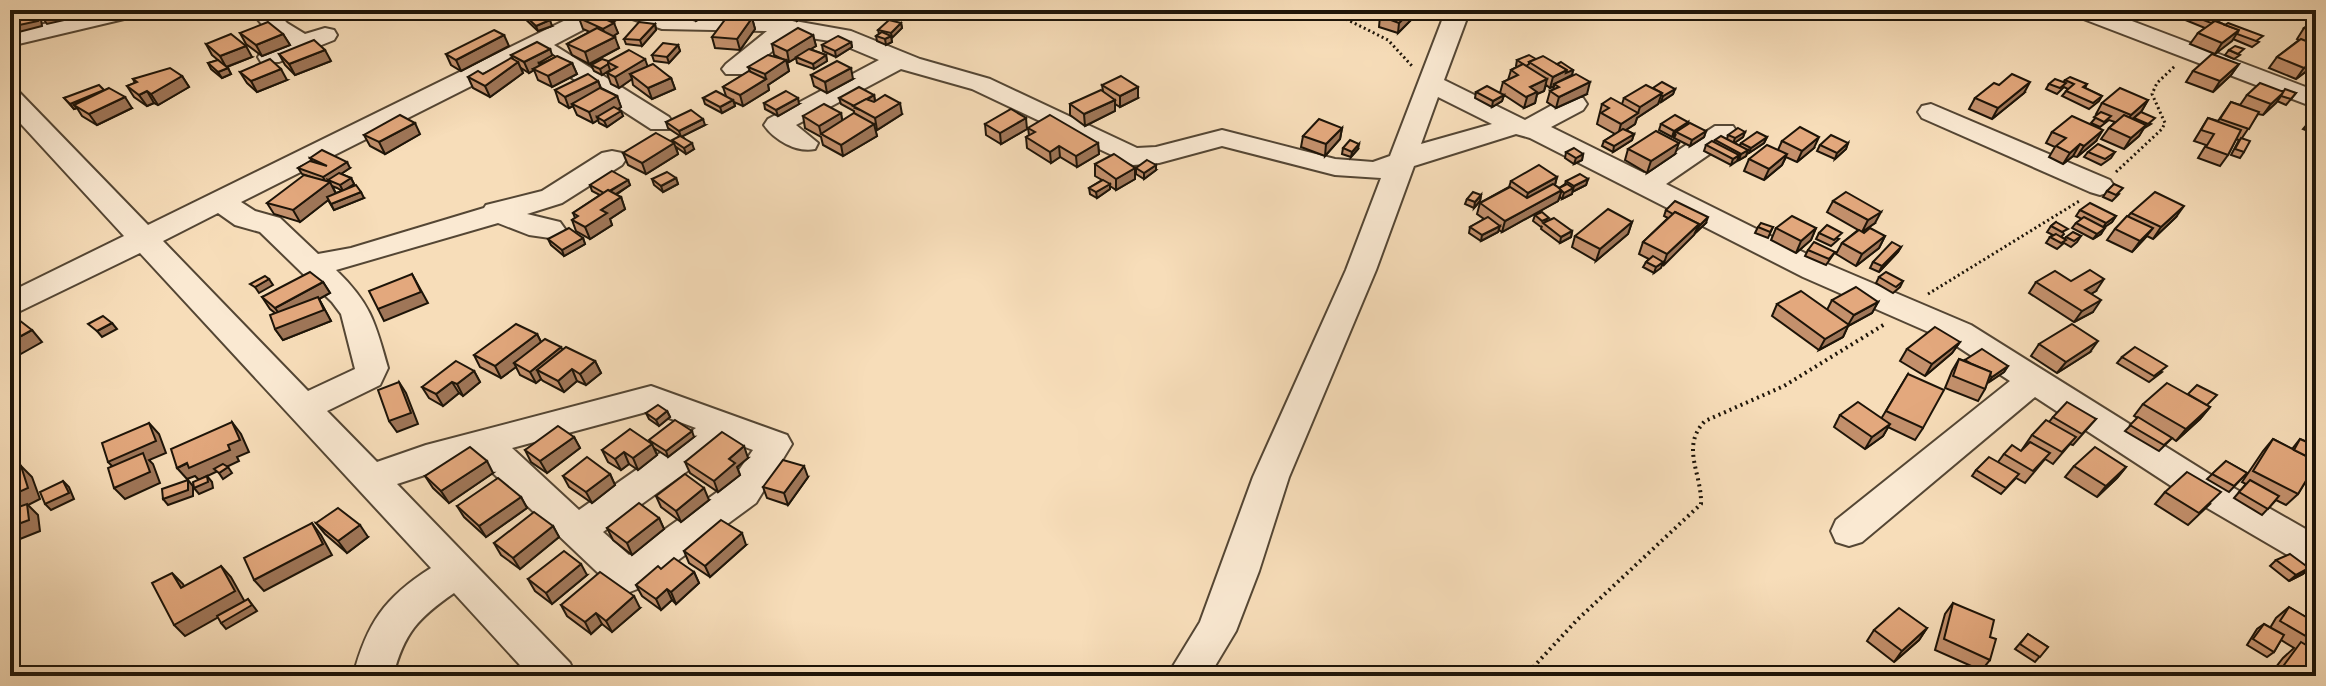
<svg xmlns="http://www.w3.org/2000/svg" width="2326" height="686" viewBox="0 0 2326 686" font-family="Vollkorn,serif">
  <rect width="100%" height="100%" fill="#f7ddb9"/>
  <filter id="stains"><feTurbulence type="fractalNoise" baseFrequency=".0025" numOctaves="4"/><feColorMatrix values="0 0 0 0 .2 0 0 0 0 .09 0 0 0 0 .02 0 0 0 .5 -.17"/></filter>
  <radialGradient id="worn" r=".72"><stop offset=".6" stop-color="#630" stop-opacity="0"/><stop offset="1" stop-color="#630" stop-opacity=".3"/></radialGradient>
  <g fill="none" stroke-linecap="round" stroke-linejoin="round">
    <defs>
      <g id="minor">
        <path d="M103 10H145L141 15 10 46V32Z"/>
        <path d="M250 10H275L287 23 305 34 325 28 334 30 337 35 334 40 279 62H261L258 57 261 52 284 43 269 33Z"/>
        <path d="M586 10 772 17 851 31 920 59 990 79 1137 148 1156 147 1222 130 1335 159 1373 162 1390 156 1446 10H1470L1444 80 1525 120 1565 98H1583L1587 104 1583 110 1551 127 1644 173 1715 126H1733L1737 132 1733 138 1666 184 1825 263 1971 325 2211 475 2316 535V568L2303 564 2185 495 2035 397 1862 542 1849 546 1836 542 1831 531 1836 520 2010 381 1949 341 1803 277 1530 138 1516 134 1414 166 1376 270 1289 477 1259 571 1236 631 1209 676H1167L1200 622 1253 477 1346 270 1381 178 1335 175 1222 146 1159 163 1133 165 972 89 901 69 796 125 818 143 815 149C797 153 774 140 764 125L768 119 879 60 836 42 792 35 744 74H726L722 69 726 64 767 31 662 29 615 13 554 45 669 117 673 123 669 129H651L535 54 241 202 255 211 280 218 318 254 351 248 484 208 486 205 542 191 602 153 612 151 622 153 626 159 622 165 562 203 527 214 560 222 565 229 560 236 550 238 529 235 498 223 336 270C371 304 375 322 388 368L380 385 327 411 377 462 426 445 651 386 787 435 792 444 756 503 640 588 627 593 614 588 477 458 397 484 570 663 576 676H530L454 593C418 618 404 633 393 676H353C367 623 384 598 431 568L140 253 10 316V292L124 236 10 112V89L19 92 148 225ZM1438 97 1492 124 1421 144ZM218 213 235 225 260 232 332 302 341 314 355 369 308 391 163 241ZM650 411 696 428 579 510 512 448ZM729 441 753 450 730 483 629 555 603 532Z"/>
        <path d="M2069 10H2103L2316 91V108L2073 15Z"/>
        <path d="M1931 104 2110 180 2114 186 2110 192 2100 195 2090 192 1922 118 1918 112 1922 106Z"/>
      </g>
    </defs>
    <use href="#minor" stroke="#544634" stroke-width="4"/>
    <g stroke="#1d1408" stroke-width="3" stroke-dasharray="2 3" stroke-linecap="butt">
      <path d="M1328 10 1388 40 1413 67"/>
      <path d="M2116 172 2162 129 2165 123 2152 94 2157 83 2175 66"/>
      <path d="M1928 294 2081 200"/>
    </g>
    <path stroke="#1d1408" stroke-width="4" stroke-dasharray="2 4" stroke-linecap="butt" d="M1525 676 1577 620 1701 504C1702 473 1680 447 1705 421L1784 386 1885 324"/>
    <use href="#minor" fill="#fae9d2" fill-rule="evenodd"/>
  </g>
  <g fill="#c3906c" stroke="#1d1408" stroke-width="2" fill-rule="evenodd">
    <path d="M676 10H714L696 21 677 15Z"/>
    <path d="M775 10H809L797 21 777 17Z"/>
    <path d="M1387 10H1418L1414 15 1413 18 1398 33 1379 27 1380 16Z"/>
    <path d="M1993 10H2013L2007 15Z"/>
    <path d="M520 11 552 26 538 31 522 16Z"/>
    <path d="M601 13 622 17 613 22 618 33 613 36 619 48 589 64 572 55 567 44 590 32 583 29 579 18Z"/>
    <path d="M2187 14 2217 21 2259 42 2252 47 2233 39 2215 54 2190 44 2198 33 2205 28 2183 19Z"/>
    <path d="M752 18 755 29 740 50 715 48 712 37Z"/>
    <path d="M901 23 902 28 891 38 892 42 886 45 877 41 876 36 879 34 878 30Z"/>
    <path d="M2316 23V64L2296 79 2269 68 2277 57 2299 40 2297 39 2304 28Z"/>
    <path d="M655 24 656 30 642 46 626 44 624 39Z"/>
    <path d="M240 33 283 34 290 45 262 56 246 44Z"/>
    <path d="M813 35 816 46 810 49 826 55 827 61 814 69 797 63 796 58 789 62 787 61 789 71 768 85 769 90 743 106 734 102 735 106 722 113 705 104 703 98 726 96 723 87 750 71 748 67 782 59 774 55 772 44Z"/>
    <path d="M851 42 852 47 836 57 823 51 822 45Z"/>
    <path d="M206 44 252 57 227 67 231 74 222 78 211 69 208 63 218 60 212 55Z"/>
    <path d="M678 45 680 51 669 63 654 61 652 55Z"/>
    <path d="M509 46 461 71 451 65 446 54Z"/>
    <path d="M550 49 552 56 572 63 577 74 552 87 538 80 534 70 529 73 521 68 523 73 490 97 473 88 468 77 483 74 513 59 511 55Z"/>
    <path d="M2229 50 2240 55 2234 59 2225 55Z"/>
    <path d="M279 54 331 61 295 75 285 65Z"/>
    <path d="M1536 59 1573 70 1572 75 1587 94 1556 108 1547 102 1550 91 1553 90 1554 86 1550 88 1546 85 1544 91 1537 94 1535 103 1524 108 1504 95 1502 101 1492 107 1475 98 1476 92 1500 93 1503 82 1508 80 1511 70 1517 67 1516 66 1517 60Z"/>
    <path d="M608 61 648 66 671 78 675 89 652 99 633 85 632 79 619 88 611 84 607 73 610 70 602 75 594 71 591 65Z"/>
    <path d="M2239 64 2231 75 2213 92 2186 82 2193 71Z"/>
    <path d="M240 72 287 80 257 92 247 83Z"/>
    <path d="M811 75 853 79 827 93 814 86Z"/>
    <path d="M182 76 189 87 158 105 154 103 147 106 134 97 127 86 135 83 133 79Z"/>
    <path d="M2065 80 2087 84 2085 88 2102 96 2099 101 2089 109 2062 96 2068 89 2064 87 2057 94 2046 89 2049 84 2064 82Z"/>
    <path d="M598 81 601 88 617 96 621 107 618 109 623 116 607 127 599 123 598 120 593 123 577 115 573 106 569 108 559 102 555 90Z"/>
    <path d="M1102 85 1138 98 1120 107 1115 104V111L1085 126 1070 115V104L1103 91Z"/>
    <path d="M1653 88 1675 89 1673 94 1661 102 1659 101 1658 104 1637 118 1635 124 1626 130 1634 134 1632 140 1613 152 1602 146 1604 141 1615 134 1597 124 1602 104H1622L1624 98Z"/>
    <path d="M105 90 132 108 97 125 82 116 77 108 74 109 64 98Z"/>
    <path d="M2282 91 2296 93 2286 105 2277 101 2263 115 2258 114 2242 138 2244 152 2240 158 2231 155 2239 140 2236 139 2228 155 2220 166 2198 158 2206 145 2194 141 2208 118 2218 121 2231 102 2240 105 2247 95Z"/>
    <path d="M2024 93 1992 119 1969 109 1975 98Z"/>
    <path d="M874 95 875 101 902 114 877 130 875 129 877 136 843 156 823 145 821 137 805 128 803 116 841 113 842 121 854 114V111L841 104 839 98Z"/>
    <path d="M2148 100 2141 112 2132 119 2134 118 2151 124 2143 129 2139 136 2124 149 2101 139 2109 128 2115 122 2109 120 2100 127 2091 123 2098 115 2096 114 2102 103Z"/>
    <path d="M764 103 799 104 778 116 765 109Z"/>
    <path d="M2316 114V134L2303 129Z"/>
    <path d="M666 122 705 125 682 136 694 149 686 154 676 147 678 154 646 174 628 165 623 153 672 142 680 136 668 128Z"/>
    <path d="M1688 122 1687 126 1706 131 1704 137 1690 146 1674 138 1676 134 1672 137 1659 130 1661 124Z"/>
    <path d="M985 124 1027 129 1001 144 986 135Z"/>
    <path d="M1028 128 1098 143 1099 154 1077 167 1060 157 1051 163 1027 148 1026 137 1029 135Z"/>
    <path d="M1342 128 1340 139 1325 156 1301 147 1303 136Z"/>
    <path d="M1745 132 1743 137 1734 143 1740 146 1741 143 1767 137 1764 143 1749 153H1747L1746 156 1739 160 1737 159 1731 165 1704 151 1706 145 1714 142 1715 140 1727 139 1728 135Z"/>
    <path d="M2052 132 2096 141 2077 157 2073 156 2063 164 2049 157 2055 147 2046 143Z"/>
    <path d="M420 134 385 154 370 146 364 135Z"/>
    <path d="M1782 141 1814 148 1797 162 1786 157 1782 165 1764 180 1744 171 1749 159 1778 150Z"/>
    <path d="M1848 143 1846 149 1835 159 1817 151 1820 145Z"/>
    <path d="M1343 148 1358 149 1351 157 1342 154Z"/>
    <path d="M1628 149 1675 154 1647 173 1625 160Z"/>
    <path d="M1566 152 1583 154 1582 160 1574 164 1565 158Z"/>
    <path d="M2088 152H2115L2111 158 2101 165 2084 157Z"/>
    <path d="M310 158 350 168 341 174 351 178 354 184 346 189 364 198 334 210 328 200 300 222 274 214 267 203 311 177 302 174 298 168 312 161ZM332 186 337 188 342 191 336 193Z"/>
    <path d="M1095 164 1135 168V179L1116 190 1110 186V189L1097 198 1090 194 1089 188 1102 180 1095 176Z"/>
    <path d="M1136 168 1156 170 1144 179 1136 174Z"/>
    <path d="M1557 177 1555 185 1559 188 1565 184 1566 181 1588 179 1586 185 1572 192V194L1562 199 1560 197 1558 201 1502 232 1499 230 1498 232 1481 241 1469 233 1470 227 1484 219 1477 214 1480 203 1509 187 1511 181Z"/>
    <path d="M676 178 678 184 663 192 654 185 652 179Z"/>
    <path d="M628 180 630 185 616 195 621 197 625 209 610 219 612 225 590 239 576 231 572 220 575 218 573 213 600 195 592 191 590 185Z"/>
    <path d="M2107 191 2119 194 2112 201 2103 197Z"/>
    <path d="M1481 195 1480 201 1474 208 1465 204 1467 199Z"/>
    <path d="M1833 201 1875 223 1862 232 1885 236 1879 248 1856 266 1836 254 1842 243 1858 230 1827 212Z"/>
    <path d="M1666 210 1706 223 1654 273 1643 267 1646 262 1649 259 1639 254 1643 242 1668 218 1664 216Z"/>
    <path d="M2080 210 2116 216 2112 222 2104 227 2101 234 2093 239 2072 228 2076 223 2082 219 2076 216Z"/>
    <path d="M2131 213 2176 217 2153 239 2147 236 2132 252 2107 240 2115 229Z"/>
    <path d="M1535 215 1572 231 1571 237 1560 243 1541 229 1542 226 1541 227 1533 221Z"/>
    <path d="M1632 222 1628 234 1596 261 1572 247 1575 236Z"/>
    <path d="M2056 222 2064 234 2061 237 2065 239 2066 237 2081 236 2077 242 2071 247 2064 243 2057 249 2046 243 2050 237 2053 235 2047 232 2051 226Z"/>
    <path d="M1758 227H1773L1768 238 1755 233Z"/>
    <path d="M1776 228H1816L1811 240 1796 253 1771 240Z"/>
    <path d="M1819 233 1839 239 1831 246 1816 239Z"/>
    <path d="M583 238 585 244 564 256 551 245 548 239Z"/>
    <path d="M1901 247 1898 252 1879 272 1870 268 1873 262Z"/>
    <path d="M1808 250 1835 252 1826 265 1805 256Z"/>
    <path d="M1879 277 1903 281 1900 287 1893 293 1876 283Z"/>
    <path d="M2071 281 2096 291 2091 294 2093 312 2074 322 2029 293 2036 282Z"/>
    <path d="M323 282 330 293 319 299 331 321 283 340 275 329V313L270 309 262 297Z"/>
    <path d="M1832 300 1878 302 1872 313 1848 326 1843 337 1819 350 1772 316 1777 304 1827 310Z"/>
    <path d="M537 334 541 342 595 361 601 373 586 385 577 381 564 392 543 381 541 379 536 383 520 375 516 367 501 378 480 367 474 355Z"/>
    <path d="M1960 342 1952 353 1925 376 1900 361 1907 349Z"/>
    <path d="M2039 344 2090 352 2057 373 2031 356Z"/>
    <path d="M2122 357 2162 372 2149 382 2117 363Z"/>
    <path d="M1959 359 1965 361V360L2008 366 2004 372 1987 383 1985 389 1978 401 1945 388 1952 371Z"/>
    <path d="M474 371 480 382 463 396 459 393 443 406 429 398 422 387Z"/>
    <path d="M1908 374 1923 428 1915 440 1888 427 1883 436 1865 449 1834 427 1840 415 1881 419Z"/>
    <path d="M2143 404 2207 406 2210 407 2200 419 2176 441 2172 438 2159 451 2125 431 2138 418 2134 416Z"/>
    <path d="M667 411 670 417 659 426 649 419 646 413Z"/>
    <path d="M2053 417 2096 419 2073 445 2070 444 2053 464 2045 459 2025 483 2016 478 2001 494 1972 476 1976 470 1998 462 2004 454 2021 451 2032 435 2049 422Z"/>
    <path d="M574 437 580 448 547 473 531 462 525 450Z"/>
    <path d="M694 437 668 457 654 448 657 455 638 470 629 464 621 470 608 462 602 450 650 442Z"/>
    <path d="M2273 439 2292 449 2300 439 2316 446V468L2312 471 2298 494 2286 505 2276 500 2262 515 2234 498 2246 484 2242 482 2263 451Z"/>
    <path d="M748 458 737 467 740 475 718 492 690 473 685 462Z"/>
    <path d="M2226 461 2247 473 2229 492 2207 479Z"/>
    <path d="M2074 466 2126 467 2117 478 2097 497 2065 477Z"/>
    <path d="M493 473 449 503 433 488 425 476Z"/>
    <path d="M610 474 615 485 592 503 569 487 563 476Z"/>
    <path d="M808 477 788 505 767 498 763 487Z"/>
    <path d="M2165 492 2210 504 2188 525 2155 504Z"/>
    <path d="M656 496 709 500 681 522 661 507Z"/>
    <path d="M521 497 527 508 486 537 464 517 457 506Z"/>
    <path d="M659 518 664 529 632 555 613 540 607 528Z"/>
    <path d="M316 523 368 537 347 553 325 534Z"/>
    <path d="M553 526 559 537 520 569 501 555 494 543Z"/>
    <path d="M746 545 710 577 689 563 684 551Z"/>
    <path d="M2276 560 2309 568 2303 574 2289 581 2270 566Z"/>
    <path d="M661 569 694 572 699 583 676 604 672 600 661 610 642 596 636 585Z"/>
    <path d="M587 575 552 604 535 591 528 579Z"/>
    <path d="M1953 603 1990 637V660L1981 671 1994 676H1973L1978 669 1935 650 1945 614Z"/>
    <path d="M561 605 640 608 612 632 602 624 591 634 567 616Z"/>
    <path d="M2289 607 2316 623V676H2269L2283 658 2294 648 2281 640 2274 652 2267 657 2247 645 2257 629 2264 624 2270 628 2276 618Z"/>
    <path d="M1927 628 1919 640 1894 662 1867 641 1874 630Z"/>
    <path d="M2028 634 2048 647 2035 662 2015 649Z"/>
  </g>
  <g fill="#9f7658" stroke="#1d1408" stroke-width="2">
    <path d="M53 10H82V16L47 24 39 13Z"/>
    <path d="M92 10H115L95 14Z"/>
    <path d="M693 10H714L696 21Z"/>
    <path d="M794 10H809L797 21Z"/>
    <path d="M1412 10H1418L1414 15 1413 18 1398 33 1399 23Z"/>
    <path d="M620 11 622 17 612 22 614 23 618 33 607 40 603 29 605 19Z"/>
    <path d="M37 14 41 19 42 26 11 34 10 27Z"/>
    <path d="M752 18 755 29 740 50 737 39Z"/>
    <path d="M550 20 552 26 538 31 536 26Z"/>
    <path d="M901 23 902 28 892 38 891 33Z"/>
    <path d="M655 24 656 30 642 46 640 40Z"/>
    <path d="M2239 30 2232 41 2215 54 2222 43Z"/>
    <path d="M283 34 290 45 262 56 256 45Z"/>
    <path d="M504 35 509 46 461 71 456 60Z"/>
    <path d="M813 35 816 46 789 62 787 51Z"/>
    <path d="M891 36 892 42 886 45 885 39Z"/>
    <path d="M615 37 619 48 589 64 585 52Z"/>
    <path d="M851 42 852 47 836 57 835 51Z"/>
    <path d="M678 45 680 51 669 63 667 57Z"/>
    <path d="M246 46 252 57 226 67 220 56Z"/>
    <path d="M550 49 554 60 544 65 539 63 540 67 533 69 534 70 529 73 524 62Z"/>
    <path d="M325 50 331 61 295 75 289 64Z"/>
    <path d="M826 55 827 61 814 69 813 64Z"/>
    <path d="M645 59 649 70 630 74 632 79 619 88 615 77Z"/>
    <path d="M2316 59V64L2296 79 2304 68Z"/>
    <path d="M786 60 789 71 768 85 769 90 743 106 740 95 766 79 765 74Z"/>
    <path d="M518 62 523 73 490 97 485 86Z"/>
    <path d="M572 63 577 74 552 87 548 76Z"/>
    <path d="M608 64 610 70 602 75 600 69Z"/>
    <path d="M2239 64 2231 75 2213 92 2220 81Z"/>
    <path d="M228 68 231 74 222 78 218 72Z"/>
    <path d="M851 68 853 79 827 93 825 82Z"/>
    <path d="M281 69 287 80 257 92 251 81Z"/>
    <path d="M1567 70H1573L1572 75 1554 84V86L1550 88 1553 77Z"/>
    <path d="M182 76 189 87 158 105 151 94Z"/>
    <path d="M671 78 675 89 652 99 648 88Z"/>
    <path d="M1547 79 1544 91 1537 94 1535 103 1524 108 1530 87Z"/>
    <path d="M598 81 602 92 572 104 573 106 569 108 565 97Z"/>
    <path d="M1590 82 1587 94 1556 108 1559 97Z"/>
    <path d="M2030 82 2024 93 1992 119 1998 108Z"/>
    <path d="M1138 87V98L1120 107V96Z"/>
    <path d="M1675 89 1673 94 1661 102 1663 96Z"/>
    <path d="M104 90 74 105 77 108 74 109 70 104Z"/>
    <path d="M147 91 154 103 147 106 139 95Z"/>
    <path d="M2284 92 2276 103 2263 115 2271 104Z"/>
    <path d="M1662 93 1658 104 1637 118 1635 124 1618 135 1621 124 1638 113 1640 107Z"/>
    <path d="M874 95 875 101 860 110 855 108Z"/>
    <path d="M1504 95 1502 101 1492 107 1493 101Z"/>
    <path d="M617 96 621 107 601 119 597 117 598 120 593 123 589 112Z"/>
    <path d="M125 97 132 108 97 125 89 114Z"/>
    <path d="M798 98 799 104 778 116 776 110Z"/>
    <path d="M733 100 735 106 722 113 720 107Z"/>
    <path d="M1115 100V111L1085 126 1084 114Z"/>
    <path d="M2148 100 2141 112 2124 126 2131 115Z"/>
    <path d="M900 103 902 114 877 130 875 118Z"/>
    <path d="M621 111 623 116 607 127 604 121Z"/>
    <path d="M841 113 843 125 821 134 819 126Z"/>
    <path d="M1026 118 1027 129 1001 144 1000 133Z"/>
    <path d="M703 119 705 125 681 137 679 131Z"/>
    <path d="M1688 122 1686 128 1676 132 1672 137 1674 131Z"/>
    <path d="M415 123 420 134 385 154 379 142Z"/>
    <path d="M874 124 877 136 843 156 841 145Z"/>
    <path d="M2146 125 2139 136 2124 149 2131 138Z"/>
    <path d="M1342 128 1340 139 1325 156 1326 144Z"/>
    <path d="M2103 130 2096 141 2077 157 2084 146Z"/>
    <path d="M1706 131 1704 137 1690 146 1692 140Z"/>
    <path d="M1745 132 1743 137 1733 144 1735 138Z"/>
    <path d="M1634 134 1632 140 1613 152 1614 146Z"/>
    <path d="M1767 137 1764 143 1749 153 1751 148Z"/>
    <path d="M1819 137 1814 148 1797 162 1802 151Z"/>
    <path d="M674 143 678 154 646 174 642 163Z"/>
    <path d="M692 143 694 149 686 154 684 148Z"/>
    <path d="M1098 143 1099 154 1077 167 1076 156Z"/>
    <path d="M1679 143 1675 154 1647 173 1651 161Z"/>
    <path d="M1848 143 1846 149 1835 159 1837 153Z"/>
    <path d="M1359 144 1358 149 1351 157 1352 152Z"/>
    <path d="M2080 144 2073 156 2063 164 2070 153Z"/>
    <path d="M1059 146 1060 157 1051 163 1050 152Z"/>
    <path d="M1748 150 1746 156 1739 160 1741 154Z"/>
    <path d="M1583 154 1582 160 1574 164 1576 158Z"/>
    <path d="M1787 154 1782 165 1764 180 1769 169Z"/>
    <path d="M1739 155 1737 161 1731 165 1733 159Z"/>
    <path d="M347 162 350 168 330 181 328 180 329 182 326 183 323 177Z"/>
    <path d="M1156 165V170L1144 179V173Z"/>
    <path d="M1135 168V179L1116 190V179Z"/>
    <path d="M1557 177 1554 188 1525 204 1528 193Z"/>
    <path d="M351 178 354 184 343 191 340 185Z"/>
    <path d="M676 178 678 184 663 192 661 186Z"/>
    <path d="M1588 179 1586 185 1572 192 1574 186Z"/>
    <path d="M628 180 630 185 608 199 606 194Z"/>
    <path d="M330 182 336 194 300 222 293 210Z"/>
    <path d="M1110 184V189L1097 198 1096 192Z"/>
    <path d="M1573 188 1572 194 1562 199 1564 193Z"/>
    <path d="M1562 190 1558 201 1502 232 1505 221Z"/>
    <path d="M361 192 364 198 334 210 331 204Z"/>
    <path d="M1481 195 1480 201 1474 208 1475 202Z"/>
    <path d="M621 197 625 209 610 219 612 225 590 239 585 227 601 210Z"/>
    <path d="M2184 206 2176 217 2153 239 2161 227Z"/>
    <path d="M1881 212 1875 223 1862 232 1868 220Z"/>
    <path d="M2116 216 2112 222 2102 229 2106 223Z"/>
    <path d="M1708 217 1706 223 1696 232 1699 226Z"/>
    <path d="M1632 222 1628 234 1596 261 1600 249Z"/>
    <path d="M1699 224 1694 235 1663 266 1667 254Z"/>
    <path d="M1500 226 1498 232 1481 241 1482 235Z"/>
    <path d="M1816 228 1811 240 1796 253 1801 241Z"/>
    <path d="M2105 228 2101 234 2093 239 2097 234Z"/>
    <path d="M2153 228 2144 239 2132 252 2140 241Z"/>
    <path d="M1572 231 1571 237 1560 243 1561 237Z"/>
    <path d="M1885 236 1879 248 1856 266 1862 254Z"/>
    <path d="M583 238 585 244 564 256 562 250Z"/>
    <path d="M1901 247 1898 252 1879 272 1882 266Z"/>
    <path d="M1663 262 1661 268 1654 273 1656 267Z"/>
    <path d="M412 274 428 303 384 321 378 309Z"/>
    <path d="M269 279 273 285 259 293 255 287Z"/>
    <path d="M2104 279 2096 291 2077 302 2085 290Z"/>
    <path d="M323 282 330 293 319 299 331 321 283 340 275 329 283 319 275 308Z"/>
    <path d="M2101 300 2093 312 2074 322 2082 311Z"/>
    <path d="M1878 302 1872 313 1848 326 1843 337 1819 350 1825 339 1848 325 1854 315Z"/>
    <path d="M112 323 117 329 102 337 97 331Z"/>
    <path d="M32 330 42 342 10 360V342Z"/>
    <path d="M537 334 543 346 514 363 516 367 501 378 495 366Z"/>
    <path d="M2098 341 2090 352 2057 373 2066 362Z"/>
    <path d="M1960 342 1952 353 1925 376 1932 364Z"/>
    <path d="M561 347 567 359 537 370 541 379 536 383 530 372Z"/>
    <path d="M595 361 601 373 586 385 580 374Z"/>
    <path d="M2008 366 2004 372 1988 383 1992 377Z"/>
    <path d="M572 369 577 381 564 392 558 381Z"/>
    <path d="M474 371 480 382 463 396 457 384Z"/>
    <path d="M399 382 406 393 418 424 397 432 389 421Z"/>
    <path d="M452 382 459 393 443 406 436 394Z"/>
    <path d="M2210 407 2200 419 2176 441 2186 429Z"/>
    <path d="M667 411 670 417 659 426 656 420Z"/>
    <path d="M232 422 241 434 249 452 237 457 239 461 199 480 195 476 187 479 177 468 228 445Z"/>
    <path d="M149 423 159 434 166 453 149 460 153 464 160 483 125 499 114 488 119 473 108 462Z"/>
    <path d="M1890 424 1883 436 1865 449 1872 437Z"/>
    <path d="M692 431 694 437 668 457 666 451Z"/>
    <path d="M574 437 580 448 547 473 540 461Z"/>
    <path d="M652 444 657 455 638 470 633 458Z"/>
    <path d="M744 446 748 458 737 467 740 475 718 492 714 481 729 459Z"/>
    <path d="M624 452 629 464 621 470 615 459Z"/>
    <path d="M487 461 493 473 449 503 441 491Z"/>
    <path d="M21 466 32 477 40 499 28 505 38 515 40 531 10 543V496Z"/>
    <path d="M804 466 808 477 788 505 784 493Z"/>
    <path d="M228 467 232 473 223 479 219 473Z"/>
    <path d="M2126 467 2117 478 2097 497 2106 486Z"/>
    <path d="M610 474 615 485 592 503 586 492Z"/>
    <path d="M207 476 212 482 213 488 199 494 194 488Z"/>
    <path d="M188 480 193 486V496L168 505 163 499Z"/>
    <path d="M63 481 69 487 74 499 51 510 45 504Z"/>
    <path d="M704 488 709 500 681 522 676 511Z"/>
    <path d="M521 497 527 508 486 537 479 526Z"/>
    <path d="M659 518 664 529 632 555 627 543Z"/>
    <path d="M312 523 321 535 332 555 264 591 254 580Z"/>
    <path d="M360 525 368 537 347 553 338 541Z"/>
    <path d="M553 526 559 537 520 569 513 558Z"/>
    <path d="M742 533 746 545 710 577 705 566Z"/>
    <path d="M581 564 587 575 552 604 546 593Z"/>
    <path d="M221 566 231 577 245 602 185 636 174 625Z"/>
    <path d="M2309 568 2303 574 2289 581 2296 575Z"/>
    <path d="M694 572 699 583 676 604 671 592Z"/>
    <path d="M172 573 183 584 191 599 181 588Z"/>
    <path d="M667 589 672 600 661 610 656 599Z"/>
    <path d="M634 596 640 608 612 632 606 621Z"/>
    <path d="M248 599 257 611 226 629 221 623Z"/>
    <path d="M596 613 602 624 591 634 585 622Z"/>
    <path d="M1927 628 1919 640 1894 662 1902 651Z"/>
  </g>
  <g fill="#e3a87d" stroke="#1d1408" stroke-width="2">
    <path d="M39 10H53L39 13Z"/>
    <path d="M521 10H538L550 20 536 26 520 11Z"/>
    <path d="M592 10 610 16 605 19 614 23 603 29 579 18Z"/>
    <path d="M606 10H617L620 11 610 17 601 13Z"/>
    <path d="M1387 10H1412L1399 23 1380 16Z"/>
    <path d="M2192 10H2198L2219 18 2211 23 2187 14Z"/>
    <path d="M37 14 38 21 10 27V20Z"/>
    <path d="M727 17 752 18 737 39 712 37Z"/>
    <path d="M889 20 901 23 891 33 878 30Z"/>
    <path d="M2215 21 2239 30 2222 43 2198 33Z"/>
    <path d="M268 22 283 34 256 45 240 33Z"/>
    <path d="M639 22 655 24 640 40 624 39Z"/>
    <path d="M2313 22 2316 23V32L2304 28Z"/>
    <path d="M2228 23 2263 36 2256 41 2237 34 2239 30 2225 25Z"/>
    <path d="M597 28 615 37 585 52 567 44Z"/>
    <path d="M798 28 813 35 787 51 772 44Z"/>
    <path d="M494 30 504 35 456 60 446 54Z"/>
    <path d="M882 32 891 36 885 39 876 36Z"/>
    <path d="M231 34 246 46 220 56 206 44Z"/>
    <path d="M838 36 851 42 835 51 822 45Z"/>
    <path d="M2301 39 2316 45V59L2304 68 2277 57Z"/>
    <path d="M314 40 325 50 289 64 279 54Z"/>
    <path d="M537 42 550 49 524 62 511 55Z"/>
    <path d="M663 43 678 45 667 57 652 55Z"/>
    <path d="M2235 46 2244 49 2238 54 2229 50Z"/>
    <path d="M809 49 826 55 813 64 796 57Z"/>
    <path d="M629 50 645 59 615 77 607 73 617 67 607 62Z"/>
    <path d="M2212 54 2239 64 2220 81 2193 71Z"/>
    <path d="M553 55 556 57 541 64 539 63Z"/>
    <path d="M768 55 786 60 765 74 748 67Z"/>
    <path d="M1529 55 1536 59 1529 62V64L1526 66 1517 60Z"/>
    <path d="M557 56 572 63 548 76 533 69Z"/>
    <path d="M1543 56 1567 70 1553 77 1529 62Z"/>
    <path d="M511 58 518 62 485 86 468 77 478 71 483 74Z"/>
    <path d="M270 59 281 69 251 81 240 72Z"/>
    <path d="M602 59 608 61V64L600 69 591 65Z"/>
    <path d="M218 60 228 68 218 72 208 63Z"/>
    <path d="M837 61 851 68 825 82 811 75Z"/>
    <path d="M1561 62 1573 70 1566 73 1567 70 1557 64Z"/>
    <path d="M653 64 671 78 648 88 630 74Z"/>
    <path d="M1523 64 1547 79 1530 87 1537 92 1526 97 1503 82 1518 75 1511 70Z"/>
    <path d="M170 68 182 76 151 94 147 91 139 95 127 86 137 82 133 79Z"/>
    <path d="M749 71 766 79 740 95 723 87Z"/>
    <path d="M588 74 598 81 565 97 555 90Z"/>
    <path d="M1576 74 1590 82 1559 97 1550 91 1559 87 1554 84Z"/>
    <path d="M2012 74 2030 82 1998 108 1975 98 1994 83 1999 85Z"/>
    <path d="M1121 76 1138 87 1120 96 1102 85Z"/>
    <path d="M2070 77 2087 84 2083 87 2102 96 2093 103 2066 91 2074 84 2065 80Z"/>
    <path d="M2055 79 2066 83 2060 88 2049 84Z"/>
    <path d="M1662 82 1675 89 1663 96 1661 95 1662 93 1653 88Z"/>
    <path d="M2260 83 2284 92 2271 104 2247 95Z"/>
    <path d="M99 85 104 90 70 104 64 98Z"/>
    <path d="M1646 85 1662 93 1640 107 1624 98Z"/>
    <path d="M1487 86 1504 95 1493 101 1476 92Z"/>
    <path d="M859 87 874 95 854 106 839 98Z"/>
    <path d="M109 88 125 97 89 114 74 105Z"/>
    <path d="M600 88 617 96 589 112 572 104Z"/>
    <path d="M2120 88 2148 100 2131 115 2102 103Z"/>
    <path d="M2285 89 2296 93 2291 99 2281 96Z"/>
    <path d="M1101 90 1115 100 1084 114 1070 104Z"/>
    <path d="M716 91 733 100 720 107 703 98Z"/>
    <path d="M786 91 798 98 776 110 764 103Z"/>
    <path d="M885 95 900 103 875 118 853 106 866 99 874 102Z"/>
    <path d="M1611 98 1638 113 1621 124 1601 113 1609 108 1602 104Z"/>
    <path d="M2231 102 2259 112 2249 129 2220 119Z"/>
    <path d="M824 104 841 113 819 126 803 116Z"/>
    <path d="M614 107 621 111 604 121 597 117Z"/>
    <path d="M1011 109 1026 118 1000 133 985 124Z"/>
    <path d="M691 110 703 119 679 131 666 122Z"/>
    <path d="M2101 112 2111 116 2104 122 2094 117Z"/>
    <path d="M2141 112 2155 118 2148 124 2134 118Z"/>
    <path d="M854 113 874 124 841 145 821 134Z"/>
    <path d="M400 115 415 123 379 142 364 135Z"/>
    <path d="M1050 115 1098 143 1076 156 1059 146 1050 152 1026 137 1035 132 1028 128Z"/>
    <path d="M1675 115 1688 122 1674 131 1661 124Z"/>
    <path d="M2124 115 2146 125 2131 138 2109 128Z"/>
    <path d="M2072 116 2103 130 2084 146 2080 144 2070 153 2056 146 2066 138 2052 132Z"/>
    <path d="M2208 118 2241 130 2228 155 2206 147 2214 134 2201 130Z"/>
    <path d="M1319 119 1342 128 1326 144 1303 136Z"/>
    <path d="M1690 123 1706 131 1692 140 1676 132Z"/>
    <path d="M1800 127 1819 137 1802 151 1782 141Z"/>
    <path d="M1738 128 1745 132 1735 138 1728 135Z"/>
    <path d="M1623 129 1634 134 1614 146 1604 141Z"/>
    <path d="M1656 131 1679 143 1651 161 1628 149Z"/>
    <path d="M1757 132 1767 137 1751 148 1741 143Z"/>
    <path d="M656 133 674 143 642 163 623 153Z"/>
    <path d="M1831 135 1848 143 1837 153 1820 145Z"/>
    <path d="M680 136 692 143 684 148 672 140Z"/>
    <path d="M1721 136 1748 150 1741 154 1715 140Z"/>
    <path d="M2241 138 2250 141 2244 152 2235 149Z"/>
    <path d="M1350 140 1359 144 1352 152 1343 148Z"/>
    <path d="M1712 141 1739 155 1733 159 1706 145Z"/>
    <path d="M2098 144 2115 152 2105 159 2088 152Z"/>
    <path d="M1767 145 1787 154 1769 169 1749 159Z"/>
    <path d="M1574 148 1583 154 1576 158 1566 152Z"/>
    <path d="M322 150 347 162 323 177 298 168 310 161 327 166 310 158Z"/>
    <path d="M1114 154 1135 168 1116 179 1095 164Z"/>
    <path d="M1147 160 1156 165 1144 173 1136 168Z"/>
    <path d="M1539 165 1557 177 1528 193 1511 181Z"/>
    <path d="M612 171 628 180 609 191 608 190 604 193 590 185Z"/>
    <path d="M667 172 676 178 661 186 652 179Z"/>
    <path d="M339 173 351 178 340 185 328 180Z"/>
    <path d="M1580 174 1588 179 1574 186 1566 181Z"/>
    <path d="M304 175 330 182 293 210 267 203Z"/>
    <path d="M1103 180 1110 184 1096 192 1089 188Z"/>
    <path d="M1553 184 1562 190 1505 221 1480 203 1510 187 1527 198Z"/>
    <path d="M1567 184 1573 188 1564 193 1559 188Z"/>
    <path d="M2114 184 2123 188 2116 195 2107 191Z"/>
    <path d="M356 185 361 192 331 204 327 197Z"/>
    <path d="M608 190 621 197 601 210 607 213 585 227 572 220 578 216 573 213Z"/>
    <path d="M1473 192 1481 195 1475 202 1467 199Z"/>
    <path d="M1846 192 1881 212 1868 220 1833 201Z"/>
    <path d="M2155 192 2184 206 2161 227 2131 213Z"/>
    <path d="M1675 201 1708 217 1699 226 1697 225 1699 224 1675 212 1673 214 1666 210Z"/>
    <path d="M2090 203 2116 216 2106 223 2080 210Z"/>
    <path d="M1608 209 1632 222 1600 249 1575 236Z"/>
    <path d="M1542 212 1549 218 1542 221 1535 215Z"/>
    <path d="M1675 212 1699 224 1667 254 1643 242Z"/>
    <path d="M1792 216 1816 228 1801 241 1776 228Z"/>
    <path d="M2127 216 2153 228 2140 241 2115 229Z"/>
    <path d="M1488 217 1500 226 1482 235 1470 227Z"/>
    <path d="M2084 217 2105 228 2097 234 2076 223Z"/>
    <path d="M1554 218 1572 231 1561 237 1543 223Z"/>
    <path d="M2056 222 2068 229 2062 232 2051 226Z"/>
    <path d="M1761 223 1773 227 1770 232 1758 227Z"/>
    <path d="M1827 225 1842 233 1834 240 1819 233Z"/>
    <path d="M569 228 583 238 562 250 548 239Z"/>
    <path d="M1870 228 1885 236 1862 254 1842 243 1859 230 1864 233Z"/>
    <path d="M2073 232 2081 236 2074 241 2066 237Z"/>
    <path d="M2056 234 2066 240 2061 243 2050 237Z"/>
    <path d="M1814 242 1835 252 1829 259 1808 250Z"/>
    <path d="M1892 242 1901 247 1882 266 1873 262Z"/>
    <path d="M1653 256 1663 262 1656 267 1646 262Z"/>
    <path d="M2090 270 2104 279 2085 290 2101 300 2082 311 2036 282 2055 271 2071 281Z"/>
    <path d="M310 272 323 282 275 308 262 297Z"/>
    <path d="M1886 272 1903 281 1896 287 1879 277Z"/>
    <path d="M412 274 421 292 378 309 369 291Z"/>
    <path d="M265 276 269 279 255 287 250 284Z"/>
    <path d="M1856 287 1878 302 1854 315 1832 300Z"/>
    <path d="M1801 291 1849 325 1825 339 1777 304Z"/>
    <path d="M318 297 324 310 275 329 270 315Z"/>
    <path d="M103 316 112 323 97 331 88 324Z"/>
    <path d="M19 320 32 330 10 342V324Z"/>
    <path d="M516 324 537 334 495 366 474 355Z"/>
    <path d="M2072 324 2098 341 2066 362 2039 344Z"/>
    <path d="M1935 327 1960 342 1932 364 1907 349Z"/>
    <path d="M545 339 561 347 530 372 514 363Z"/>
    <path d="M566 347 595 361 580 374 572 369 558 381 537 370Z"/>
    <path d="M2135 347 2167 366 2154 376 2122 357Z"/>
    <path d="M1982 349 2008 366 1992 377 1990 376 1991 372 1972 364 1965 360Z"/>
    <path d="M1959 359 1991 372 1985 389 1953 376Z"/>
    <path d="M456 361 474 371 457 384 452 382 436 394 422 387Z"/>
    <path d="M1908 374 1944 390 1923 428 1886 411Z"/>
    <path d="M399 382 411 413 389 421 378 390Z"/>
    <path d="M2167 383 2210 407 2186 429 2143 404Z"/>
    <path d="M2197 385 2217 395 2207 405 2188 394Z"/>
    <path d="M1858 402 1890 424 1872 437 1840 415Z"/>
    <path d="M2067 402 2096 419 2082 434 2053 417Z"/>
    <path d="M658 405 667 411 656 420 646 413Z"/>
    <path d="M2138 417 2172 438 2164 445 2130 425Z"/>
    <path d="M675 420 692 431 666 451 649 440Z"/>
    <path d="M2046 420 2076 437 2062 452 2032 435Z"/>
    <path d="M232 422 240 440 228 445 230 450 189 468 187 463 177 468 171 449Z"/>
    <path d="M149 423 156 441 108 462 102 443Z"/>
    <path d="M558 426 574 437 540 461 525 450Z"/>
    <path d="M630 429 652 444 633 458 624 452 615 459 602 450Z"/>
    <path d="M722 432 744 446 729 459 735 463 714 481 685 462Z"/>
    <path d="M2273 439 2316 461V464L2298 494 2253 471Z"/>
    <path d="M2300 439 2316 446V461L2294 450Z"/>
    <path d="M2030 442 2050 453 2033 471 2004 454 2012 445 2021 451Z"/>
    <path d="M470 447 487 461 441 491 425 476Z"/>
    <path d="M2095 447 2126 467 2106 486 2074 466Z"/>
    <path d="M143 453 150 472 114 488 108 468Z"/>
    <path d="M587 457 610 474 586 492 563 476Z"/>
    <path d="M1989 457 2019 474 2006 488 1976 470Z"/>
    <path d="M783 460 804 466 784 493 763 487Z"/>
    <path d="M2226 461 2247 473 2234 486 2212 474Z"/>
    <path d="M223 464 228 467 219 473 214 469Z"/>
    <path d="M21 466 28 488 10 496V471Z"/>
    <path d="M2187 472 2221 492 2199 513 2165 492Z"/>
    <path d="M685 474 704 488 676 511 656 496Z"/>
    <path d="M207 476 208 482 194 488 193 482Z"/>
    <path d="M498 478 521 497 479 526 457 506Z"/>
    <path d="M188 480V490L163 499 162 489Z"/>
    <path d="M2250 480 2279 496 2268 509 2239 492Z"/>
    <path d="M63 481 69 493 45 504 40 492Z"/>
    <path d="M639 503 659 518 627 543 607 528Z"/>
    <path d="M27 504 29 520 10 527V510Z"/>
    <path d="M338 508 360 525 338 541 316 523Z"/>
    <path d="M534 512 553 526 513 558 494 543Z"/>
    <path d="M721 520 742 533 705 566 684 551Z"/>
    <path d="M312 523 323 544 254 580 244 558Z"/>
    <path d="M564 551 581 564 546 593 528 579Z"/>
    <path d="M2290 554 2309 568 2296 575 2276 560Z"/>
    <path d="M674 558 694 572 671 592 667 589 656 599 636 585 658 566 661 569Z"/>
    <path d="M221 566 235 591 174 625 152 583 172 573 181 588Z"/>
    <path d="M600 572 634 596 606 621 596 613 585 622 561 605Z"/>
    <path d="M248 599 252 605 221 623 217 616Z"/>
    <path d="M1953 603 1994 620 1990 637 1996 639 1990 660 1944 639Z"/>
    <path d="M2289 607 2316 623V642L2280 621Z"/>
    <path d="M1899 608 1927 628 1902 651 1874 630Z"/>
    <path d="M2264 624 2284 635 2274 652 2253 639Z"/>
    <path d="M2028 634 2048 647 2040 657 2020 644Z"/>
    <path d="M2301 642 2316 651V676H2276Z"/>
    <path d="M1978 669 1994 676H1977Z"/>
  </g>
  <rect width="2326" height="686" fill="none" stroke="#f7ddb9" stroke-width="40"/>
  <rect x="12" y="12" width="2302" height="662" fill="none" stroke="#1d1408" stroke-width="4"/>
  <rect x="20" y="20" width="2286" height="646" fill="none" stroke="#1d1408" stroke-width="2"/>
  <rect width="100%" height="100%" filter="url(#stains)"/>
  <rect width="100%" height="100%" fill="url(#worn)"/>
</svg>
